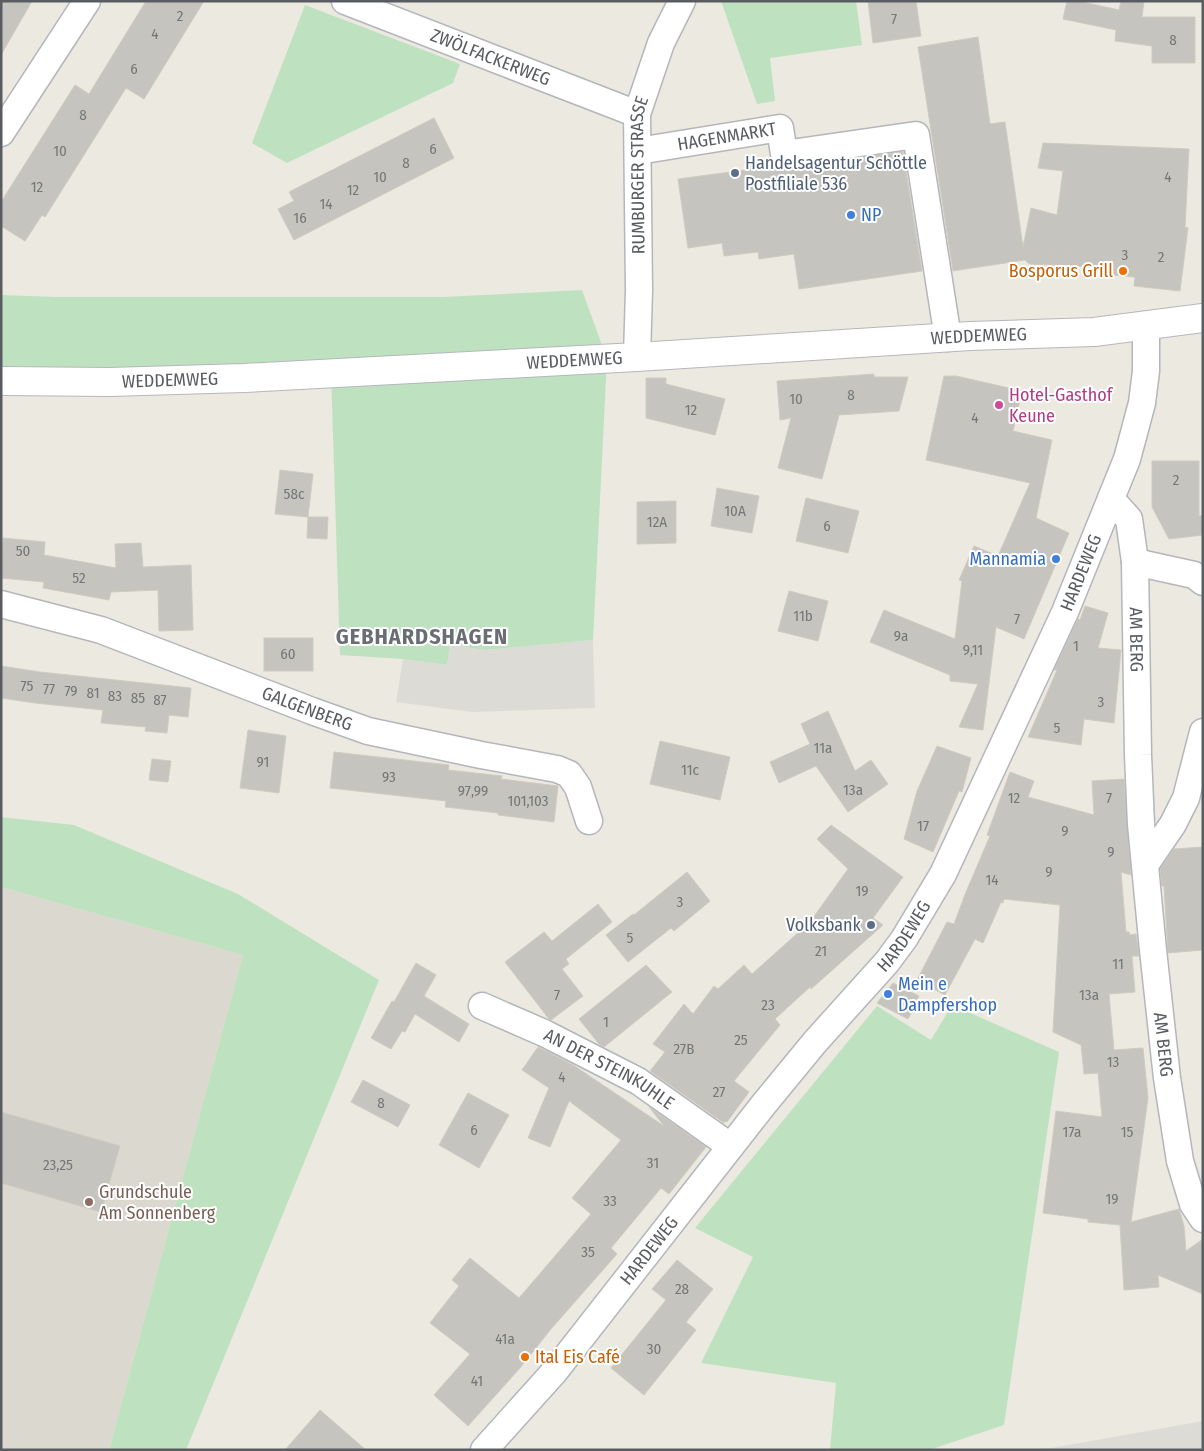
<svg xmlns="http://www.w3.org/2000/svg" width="1204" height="1451" viewBox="0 0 1204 1451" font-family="'Fira Sans Condensed',sans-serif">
  <rect width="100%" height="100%" fill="#ece9e1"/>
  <g fill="#dddbd5">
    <path d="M593 640 595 708 472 712 396 702 403 659 447 665 450 645 485 650Z"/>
    <path d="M1203 1421V1450H1046V1449Z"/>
  </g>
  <path fill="#dbd8cf" d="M1 887 243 955 109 1450H1Z"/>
  <g fill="#bee2bf">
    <path d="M721 1H856L862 45 770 58 775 101 757 104Z"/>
    <path d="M305 5 460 64 453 83 287 163 252 143Z"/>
    <path d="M582 290 607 359 593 640 485 650 450 645 447 665 403 659 340 655 331 373 1 366V295L56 297H443Z"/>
    <path d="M1 817 74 825 238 894 379 980 186 1450H109L243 955 1 887Z"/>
    <path d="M952 1005 1059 1052 1004 1425 929 1450H830L836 1383 701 1363 753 1257 695 1228 877 1006 931 1040Z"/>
  </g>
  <g fill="#c6c4be" stroke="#d0cbc0">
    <path d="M1 1H32L1 55Z"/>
    <path d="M146 1H204L144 99 126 88 45 217 42 215 25 241 1 226V202L75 85 89 94Z"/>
    <path d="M868 1H916L921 36 873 43Z"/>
    <path d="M1067 1H1078L1119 10 1121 1H1144L1142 17H1195V63H1152V46L1115 41 1116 30 1063 19Z"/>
    <path d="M978 37 990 124 1005 122 1023 247 1031 208 1057 215 1063 171 1038 168 1043 143 1189 149 1185 227 1188 228 1180 291 1134 286 1135 277 1112 275 1113 268 1029 264 1025 260 953 271 918 47Z"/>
    <path d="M434 118 454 158 294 240 278 209 294 201 289 192Z"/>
    <path d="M903 152 922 271 799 289 794 254 759 259 758 252 724 256 722 243 688 248 678 179 746 170 745 161 770 158 773 164 778 168 786 169Z"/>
    <path d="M874 374V377H908L899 411 839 415 822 479 778 468 791 418 780 420 777 381Z"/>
    <path d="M944 376H956L1022 391 1013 431 1052 440 1036 518 1069 533 1024 639 996 627 983 730 959 727 978 684 950 681V675L870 642 884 610 955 639 962 581 959 580 974 546 998 556 1030 483 926 460Z"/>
    <path d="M646 378H666V384L725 399 715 435 646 418Z"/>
    <path d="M1152 461H1199V516L1203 515V535L1169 539 1152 507Z"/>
    <path d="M280 470 313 474 308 517 275 514Z"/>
    <path d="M717 488 759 496 752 533 711 526Z"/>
    <path d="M806 498 859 511 848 553 796 541Z"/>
    <path d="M676 501V543L637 544V502Z"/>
    <path d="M308 517H328L327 539 307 538Z"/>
    <path d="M3 538 45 542 44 555 116 568 115 544 141 543 143 567 191 565 193 630 159 631 158 590 111 592 109 600 43 588 44 582 1 578Z"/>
    <path d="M789 591 828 601 818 641 778 631Z"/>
    <path d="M1085 606 1108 613 1098 648 1121 650 1114 723 1084 719 1081 745 1028 737 1057 670H1054L1078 619 1080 620Z"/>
    <rect x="264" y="638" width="49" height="33"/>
    <path d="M1 666 40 672 191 688 188 717 169 715 167 733 145 731 146 727 101 723 103 710 35 703 1 698Z"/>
    <path d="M828 711 855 771 871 760 888 784 848 812 816 766 779 783 770 762 810 744 801 724Z"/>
    <path d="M248 730 286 736 279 793 240 788Z"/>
    <path d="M660 741 730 757 720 800 650 784Z"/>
    <path d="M937 746 971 758 962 792 959 791 933 852 904 839 917 791Z"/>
    <path d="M334 752 449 765 448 770 502 776 501 779 558 786 554 822 498 815V813L445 807 446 801 330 788Z"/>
    <path d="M152 759 171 761 168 782 149 780Z"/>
    <path d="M1010 772 1034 781 1028 797 1094 815 1092 781 1124 779 1131 875 1121 872 1126 932H1129L1130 935 1136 934 1139 956H1132L1135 992 1109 994 1114 1050 1143 1048 1148 1098 1131 1222 1179 1209 1184 1226 1186 1251 1203 1239V1294L1158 1275 1159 1287 1124 1290 1120 1225 1088 1222V1219L1043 1213 1056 1111 1102 1117 1098 1073 1084 1074 1081 1045 1053 1032 1060 905 1004 899 1003 903 1001 902 983 943 975 939 945 995 917 980 947 922 954 924 966 892 990 836 987 835Z"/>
    <path d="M831 825 903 877 873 918 883 925 811 989 810 987 775 1019 780 1025 734 1081 749 1092 727 1122 725 1121 724 1123 650 1071 665 1052 653 1044 684 1004 693 1014 714 986 718 989 744 965 752 974 810 922 848 869 817 839Z"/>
    <path d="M1203 847V950L1168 953 1164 886H1162L1160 869 1174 849Z"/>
    <path d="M687 872 710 901 674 931 671 928 628 962 606 935 633 914 634 915Z"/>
    <path d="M598 904 612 922 566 959 569 964 562 969 583 996 551 1020 549 1019 505 962 544 932 552 941Z"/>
    <path d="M416 963 436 975 424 996 469 1024 459 1042 415 1014 405 1032 402 1031 391 1049 371 1038 392 1001 394 1002Z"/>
    <path d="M646 965 672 992 604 1047 599 1044 579 1019Z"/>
    <path d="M893 983 919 996 908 1019 877 1003Z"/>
    <path d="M538 1047 573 1065 664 1126 649 1107 706 1147 669 1194 661 1188 611 1248 617 1254 551 1329 520 1368 468 1426 434 1395 470 1354 430 1323 459 1286 452 1280 470 1258 519 1298 591 1214 572 1198 621 1140 569 1101 550 1147 528 1138 549 1088 522 1070Z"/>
    <path d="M363 1080 410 1105 398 1127 351 1102Z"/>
    <path d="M468 1093 509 1115 479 1168 439 1145Z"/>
    <path d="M1 1112 120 1146 101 1212 1 1183Z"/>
    <path d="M677 1260 713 1289 686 1322 696 1330 644 1395 611 1368 666 1300 652 1289Z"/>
    <path d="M320 1410 366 1450H285Z"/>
  </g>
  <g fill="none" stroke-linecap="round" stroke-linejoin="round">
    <defs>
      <g id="street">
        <path id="s1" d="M345 1 637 114"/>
        <path d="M1 133 87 1"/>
        <path id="s2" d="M638 151 780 128 784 154 916 135 948 338"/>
        <path id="s3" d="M637 357 639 290 637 114 661 43 682 1"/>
        <path id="s4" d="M1111 499 1129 519 1135 562 1138 755 1141 824 1153 950 1167 1078 1180 1161 1193 1204 1203 1219"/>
        <path d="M1135 562 1194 575 1203 582"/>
        <path id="s5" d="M1 604 101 630 312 711 368 731 481 755 557 769 569 774 578 787 589 821"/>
        <path d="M1145 865 1173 824 1186 798 1203 732"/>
        <path id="s6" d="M482 1006 544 1033 638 1081 730 1146"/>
        <path id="s7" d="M484 1450 555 1371 764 1104 815 1042 887 962 904 939 943 874 1065 612 1127 459 1142 403 1146 371V325"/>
      </g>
      <g id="secondary">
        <path id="s8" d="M1 381 110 382 244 378 637 357 970 336 1094 332 1203 318"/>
      </g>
    </defs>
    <use href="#street" stroke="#b3b6bb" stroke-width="29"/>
    <use href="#secondary" stroke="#b5b7bd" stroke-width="30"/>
    <use href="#street" stroke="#fff" stroke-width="26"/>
    <use href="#secondary" stroke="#fff" stroke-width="28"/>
  </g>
  <g fill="#5c6f8a" stroke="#fff" stroke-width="2">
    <circle cx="735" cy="173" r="5"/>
    <circle cx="871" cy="925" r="5"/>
  </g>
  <g fill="#3f7fe0" stroke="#fff" stroke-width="2">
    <circle cx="851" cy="215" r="5"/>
    <circle cx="1056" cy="559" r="5"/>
    <circle cx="888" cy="994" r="5"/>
  </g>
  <g fill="#e8710a" stroke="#fff" stroke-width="2">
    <circle cx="1123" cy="271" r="5"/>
    <circle cx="525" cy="1357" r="5"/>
  </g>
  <circle fill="#d1479c" stroke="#fff" stroke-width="2" cx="999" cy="405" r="5"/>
  <circle fill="#8d6e63" stroke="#fff" stroke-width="2" cx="89" cy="1202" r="5"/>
  <g text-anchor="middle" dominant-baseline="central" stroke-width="4" stroke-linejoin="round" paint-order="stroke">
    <g font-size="15" fill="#747778">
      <text x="180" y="16">2</text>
      <text x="894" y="19">7</text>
      <text x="155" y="34">4</text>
      <text x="1173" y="40">8</text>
      <text x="134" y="69">6</text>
      <text x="83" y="115">8</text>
      <text x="433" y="149">6</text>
      <text x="60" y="151">10</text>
      <text x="406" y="163">8</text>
      <text x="380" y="177">10</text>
      <text x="1168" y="177">4</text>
      <text x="37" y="187">12</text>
      <text x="353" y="190">12</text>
      <text x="326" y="204">14</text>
      <text x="300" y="218">16</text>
      <text x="1125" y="255">3</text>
      <text x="1161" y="257">2</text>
      <text x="851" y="395">8</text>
      <text x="796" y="399">10</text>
      <text x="691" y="410">12</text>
      <text x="975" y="418">4</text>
      <text x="1176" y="480">2</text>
      <text x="294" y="494">58c</text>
      <text x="735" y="511">10A</text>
      <text x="657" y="522">12A</text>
      <text x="827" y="526">6</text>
      <text x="23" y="551">50</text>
      <text x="79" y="578">52</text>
      <text x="803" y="616">11b</text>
      <text x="1017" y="619">7</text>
      <text x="901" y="636">9a</text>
      <text x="1076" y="646">1</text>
      <text x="973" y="650">9,11</text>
      <text x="288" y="654">60</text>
      <text x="27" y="686">75</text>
      <text x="49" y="689">77</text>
      <text x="71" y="691">79</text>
      <text x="93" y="693">81</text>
      <text x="115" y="696">83</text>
      <text x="138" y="698">85</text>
      <text x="160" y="700">87</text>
      <text x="1101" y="702">3</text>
      <text x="1057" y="728">5</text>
      <text x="823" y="748">11a</text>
      <text x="263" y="762">91</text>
      <text x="690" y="770">11c</text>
      <text x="389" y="777">93</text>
      <text x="853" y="790">13a</text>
      <text x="473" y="791">97,99</text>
      <text x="1014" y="798">12</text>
      <text x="1109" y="798">7</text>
      <text x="528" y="801">101,103</text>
      <text x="923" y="826">17</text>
      <text x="1065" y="831">9</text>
      <text x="1111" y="852">9</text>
      <text x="1049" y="872">9</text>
      <text x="992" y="880">14</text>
      <text x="862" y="891">19</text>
      <text x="680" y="902">3</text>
      <text x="630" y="938">5</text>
      <text x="821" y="951">21</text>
      <text x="1118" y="964">11</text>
      <text x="557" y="995">7</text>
      <text x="1089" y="995">13a</text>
      <text x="768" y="1005">23</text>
      <text x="606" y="1022">1</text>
      <text x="741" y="1040">25</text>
      <text x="684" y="1049">27B</text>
      <text x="1113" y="1062">13</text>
      <text x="562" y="1077">4</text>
      <text x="719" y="1092">27</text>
      <text x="381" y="1103">8</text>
      <text x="474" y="1130">6</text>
      <text x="1072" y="1132">17a</text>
      <text x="1127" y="1132">15</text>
      <text x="653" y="1163">31</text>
      <text x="58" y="1165">23,25</text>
      <text x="1112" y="1199">19</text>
      <text x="610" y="1201">33</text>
      <text x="588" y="1252">35</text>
      <text x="682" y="1289">28</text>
      <text x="505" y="1339">41a</text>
      <text x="654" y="1349">30</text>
      <text x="477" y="1381">41</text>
    </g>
    <g font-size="18" fill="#595d61" stroke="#fff">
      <text stroke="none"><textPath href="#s1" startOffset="156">ZWÖLFACKERWEG</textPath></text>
      <text stroke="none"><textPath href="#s2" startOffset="90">HAGENMARKT</textPath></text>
      <text stroke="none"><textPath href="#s3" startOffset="182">RUMBURGER STRASSE</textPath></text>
      <text stroke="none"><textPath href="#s8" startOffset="979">WEDDEMWEG</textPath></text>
      <text stroke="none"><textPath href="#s8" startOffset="574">WEDDEMWEG</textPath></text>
      <text stroke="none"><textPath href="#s8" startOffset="169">WEDDEMWEG</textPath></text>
      <text stroke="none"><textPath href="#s7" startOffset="1069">HARDEWEG</textPath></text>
      <text stroke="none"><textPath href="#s4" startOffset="148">AM BERG</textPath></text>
      <text stroke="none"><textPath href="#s5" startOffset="324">GALGENBERG</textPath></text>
      <text stroke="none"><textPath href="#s7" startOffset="664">HARDEWEG</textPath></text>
      <text stroke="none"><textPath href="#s4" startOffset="554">AM BERG</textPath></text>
      <text stroke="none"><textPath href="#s6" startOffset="142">AN DER STEINKUHLE</textPath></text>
      <text stroke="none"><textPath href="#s7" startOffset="259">HARDEWEG</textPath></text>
    </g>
    <g font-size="18" fill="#4e5e75" stroke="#fff" text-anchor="start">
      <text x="745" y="163">Handelsagentur Schöttle<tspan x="745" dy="21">Postfiliale 536</tspan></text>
      <text x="861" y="925" text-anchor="end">Volksbank</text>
    </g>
    <g font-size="18" fill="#366cbe" stroke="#fff" text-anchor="start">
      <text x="861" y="215">NP</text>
      <text x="1046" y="559" text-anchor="end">Mannamia</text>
      <text x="898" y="984">Mein e<tspan x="898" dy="21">Dampfershop</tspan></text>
    </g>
    <g font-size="18" fill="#c56008" stroke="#fff" text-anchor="end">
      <text x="1113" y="271">Bosporus Grill</text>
      <text x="535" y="1357" text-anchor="start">Ital Eis Café</text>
    </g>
    <g font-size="18" fill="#b23c85" stroke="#fff" text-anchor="start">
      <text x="1009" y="395">Hotel-Gasthof<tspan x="1009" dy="21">Keune</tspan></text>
    </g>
    <g font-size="18" fill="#785e54" stroke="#fff" text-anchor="start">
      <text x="99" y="1192">Grundschule<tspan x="99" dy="21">Am Sonnenberg</tspan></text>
    </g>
    <g font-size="22" font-weight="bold" letter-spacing="1" fill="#6a6e73" stroke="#fff">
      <text x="422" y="636">GEBHARDSHAGEN</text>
    </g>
  </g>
  <rect width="1204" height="1451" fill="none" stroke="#595d61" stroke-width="5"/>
</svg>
